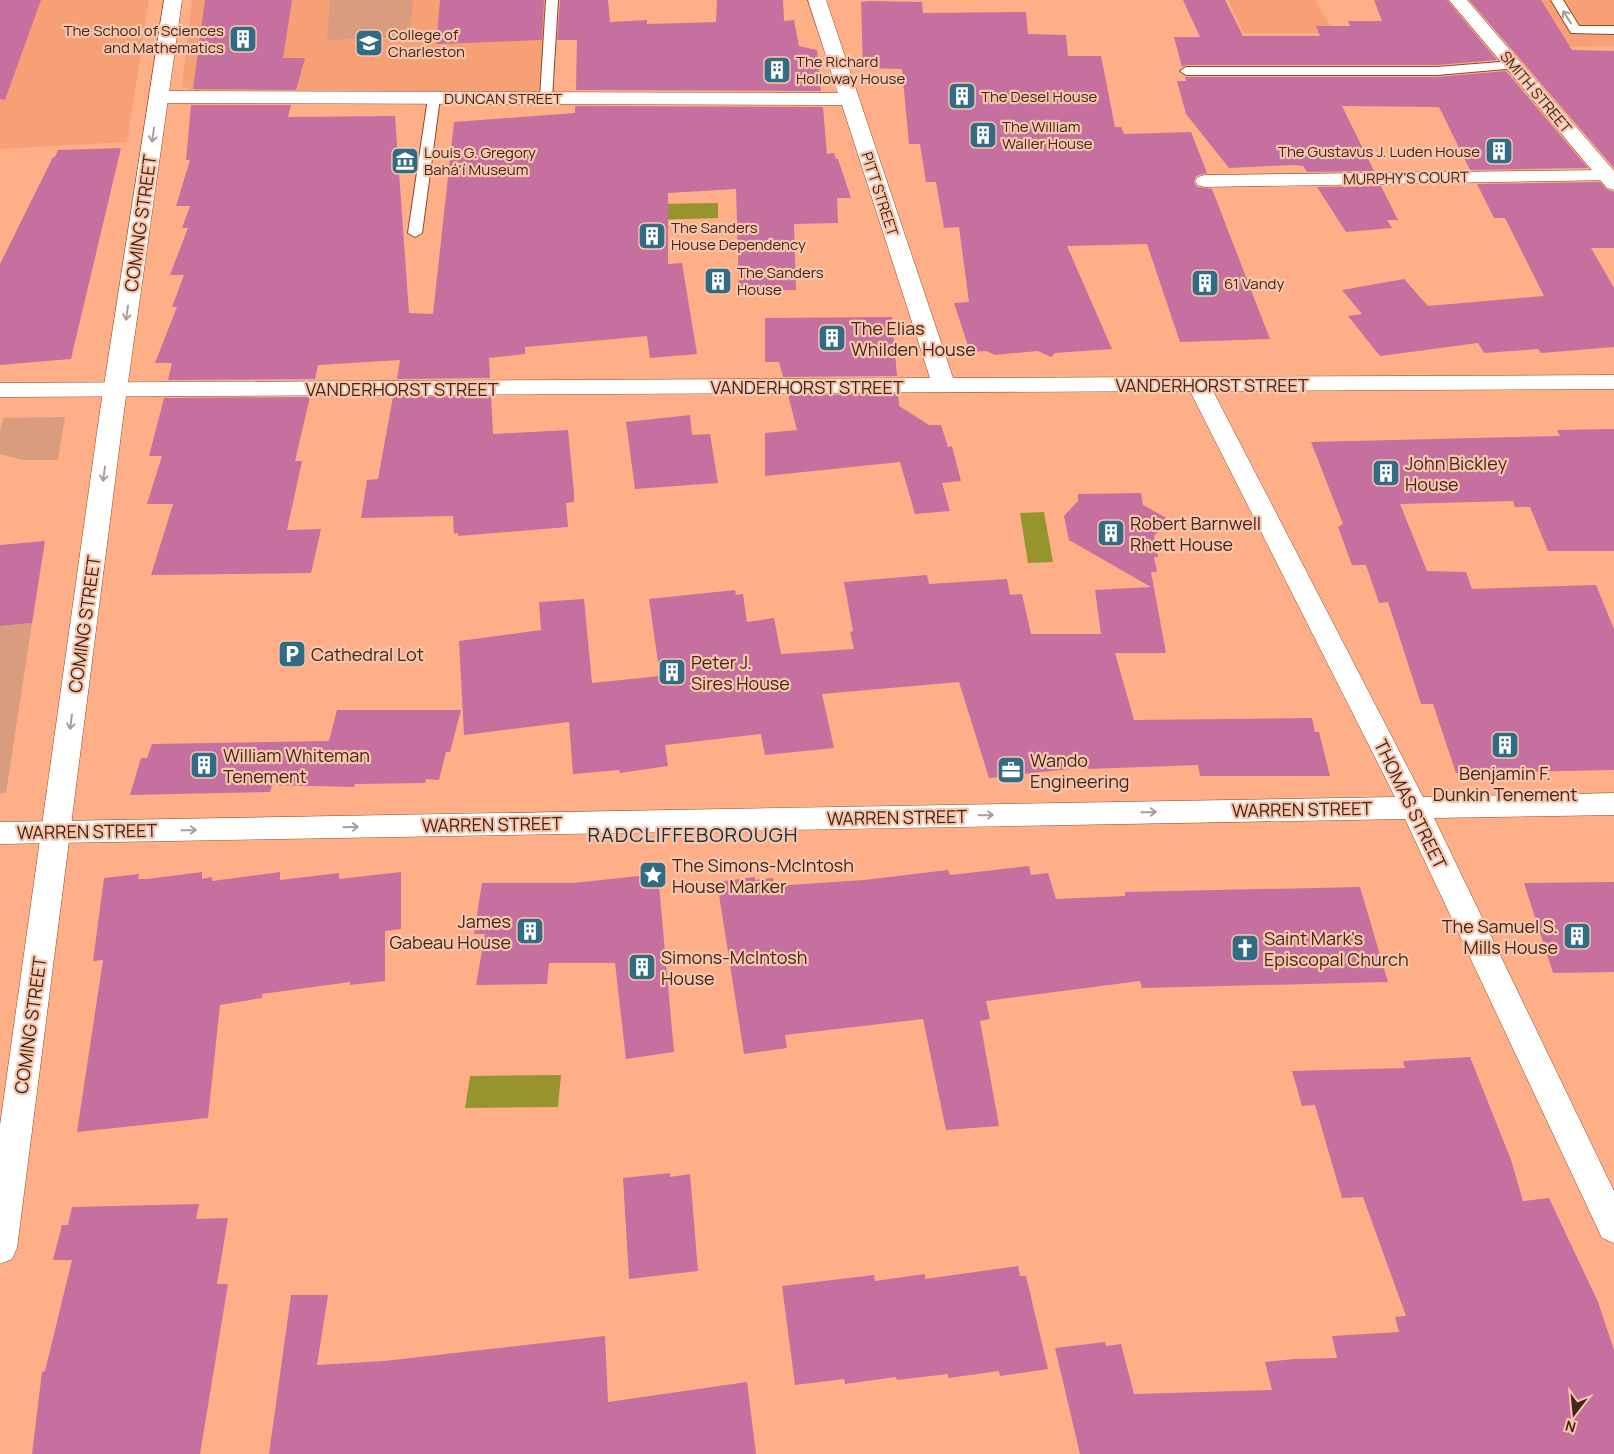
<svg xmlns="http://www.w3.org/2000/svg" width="1614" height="1454" viewBox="0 0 1614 1454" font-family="Manrope,sans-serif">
  <rect width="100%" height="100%" fill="#ffaf88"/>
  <g fill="#f7a076">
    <path d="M0 0H149L127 142 0 149Z"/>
    <path d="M192 0H547L555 92 192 90 182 86Z"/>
    <path d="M1228 0H1315L1335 33H1244Z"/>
    <path d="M1474 0H1614V46L1516 48Z"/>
  </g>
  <g fill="#d99c7e">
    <path d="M330 0H413L409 36 327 40Z"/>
    <path d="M65 417 58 460H23L0 454V430L4 418Z"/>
    <path d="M32 623 6 793H0V626Z"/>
  </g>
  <g fill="#98942d">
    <path d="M718 203V218L654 220 655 204Z"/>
    <path d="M1044 512 1053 562 1028 563 1020 513Z"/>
    <path d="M561 1075 558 1107 465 1108 470 1076Z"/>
  </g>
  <g fill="#c5709e">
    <path d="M0 0H41L5 100 0 99Z"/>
    <path d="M205 0H292L283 58H305L296 90 193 89Z"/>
    <path d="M440 0H544L542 40 436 44Z"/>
    <path d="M560 0H608L610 22 647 20V24L716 22 717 0H783L784 21 794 20 799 46 817 50 821 91 576 90 577 40H557Z"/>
    <path d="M1183 0H1225L1243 36H1320L1316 26H1350L1348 21H1382L1374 0H1447L1497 60 1437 65H1186L1182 67 1174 37H1200Z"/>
    <path d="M1469 0H1541L1572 50 1614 51V168Z"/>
    <path d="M870 1 922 2 923 13 1026 12 1028 34 1066 35 1068 56H1101L1115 127H1121L1124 134 1191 132 1207 173 1196 176 1194 182 1197 187 1212 189 1270 339 1180 342 1147 244 1067 246 1112 349 1055 353 1051 357 1038 351 995 355 986 351 970 352 954 303 969 302 959 227 944 228 936 182H926L920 144H909L902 69 863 68 861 2Z"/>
    <path d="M1506 71 1588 168 1470 170 1439 107 1342 106 1374 171 1307 172 1303 166 1294 165 1229 168 1186 114 1177 81H1186L1185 77H1437Z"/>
    <path d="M191 105H291L288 117 395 116 409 313 433 314 454 122 575 113V106L823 107 827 154 834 153 836 159H838L851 198H837L838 223 794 224 796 290 739 291 736 189 668 193V264L682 263 697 354 650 358 647 336 525 347V354L489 358 490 378 397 379 400 360 318 365 315 379 168 380 172 363H155L177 307H172L184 275H170L188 228H182L190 206H176L190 160H186Z"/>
    <path d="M121 148 71 359 0 365V264L53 157H55L58 150Z"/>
    <path d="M1600 182 1606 189 1614 192V248H1591L1614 288V347L1541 353 1538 349 1484 353 1478 343 1380 356 1348 316 1362 314 1342 290 1404 279 1428 306 1544 296 1505 218H1494L1477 184Z"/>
    <path d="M1381 186 1398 220H1387L1392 228 1346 232 1317 187Z"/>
    <path d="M892 317 897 376 783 377 779 362H765V318Z"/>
    <path d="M898 394 899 406 929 425H941L948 447 952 446 961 481 942 483 950 511 915 514 900 462 765 476V433L797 430 788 395Z"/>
    <path d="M491 396 493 434 568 430 574 493V502L566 503 568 527 458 536V533L454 534 453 516 361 518 367 480 378 479 393 397Z"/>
    <path d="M310 397 295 461H302L287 530 321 529 311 573 151 575 173 504H147L162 456H149L164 398Z"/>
    <path d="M690 415 692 435 710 434 718 483 635 489 626 422Z"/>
    <path d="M1614 429V551H1548L1530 507H1515L1513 501 1400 504 1427 571 1466 572 1472 589 1596 585 1614 629V770L1456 773 1433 704H1421L1388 602 1379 603 1366 565H1352L1338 527 1343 524 1311 442 1560 436 1557 430Z"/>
    <path d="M1141 493 1143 505 1170 520 1154 536 1158 557H1154L1157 572H1151L1166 653H1115L1134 720 1312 718 1315 732H1319L1330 776H1200L1198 765 1088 769 1087 767 989 778 959 682 822 694 834 748 765 755 761 734 665 745 668 766 620 773 619 770 573 774 569 722 464 735 459 641 541 630 539 602 584 599 592 683 660 676 649 599 735 590 736 595 743 594 747 622 774 618 781 654 854 649 850 632 853 631 844 582 927 575 929 584 1007 579 1010 595 1022 594 1031 634H1101L1095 590 1151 587 1069 540 1064 516 1078 501V494Z"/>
    <path d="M45 541 32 623 0 626V545Z"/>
    <path d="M337 710H461L450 752H446L439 780 426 779 425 783 355 784 354 787 272 785 270 792 130 795 141 758H147L152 744 329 741Z"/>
    <path d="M1029 866 1031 875 1048 873 1056 899 1125 896V892L1360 887 1388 982 1142 988 1140 981 986 1001 990 1019 980 1021 999 1126 946 1130 923 1019 785 1035 787 1048 744 1054 717 882 755 877V880L773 878 774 886 864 880 948 870 950 875Z"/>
    <path d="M202 872V879L212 877V881L280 872V880L339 873V879L401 872V929L385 931V981L350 985V982L262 994V998L220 1005 208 1118 77 1132 103 960 93 961 104 878 139 874 138 879H147Z"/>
    <path d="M658 874 674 1052 626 1059 615 963H549L547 984 476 985 485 934H474L482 883H573Z"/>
    <path d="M1614 882V972L1553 973 1524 883Z"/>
    <path d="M1470 1057 1511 1160 1523 1201 1549 1198 1598 1302 1614 1350V1454H1080L1055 1348 1105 1342 1106 1346 1121 1344 1134 1394 1272 1390 1265 1362 1294 1359 1337 1358 1332 1336 1399 1332 1395 1317 1406 1316 1363 1197 1342 1198 1315 1105 1302 1106 1292 1071 1405 1068 1403 1061Z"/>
    <path d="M670 1173V1177L690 1174 698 1271 629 1279 623 1178Z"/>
    <path d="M199 1204 196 1219 228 1218 217 1284H228L200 1454H32L42 1372 45 1371 72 1260H53L62 1225H68L72 1207Z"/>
    <path d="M1018 1266 1020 1276H1026L1048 1369 1000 1376 999 1371 948 1378V1374L897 1380 896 1377 845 1384 844 1379 795 1385 782 1286 874 1275 875 1281 925 1274V1279Z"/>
    <path d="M291 1295H328L317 1365 384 1361 605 1336 608 1402 747 1382 756 1454H269Z"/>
  </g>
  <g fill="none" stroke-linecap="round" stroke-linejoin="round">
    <defs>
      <g id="service">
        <path d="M546 0H558L552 98 546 102 540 98Z"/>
        <path d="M1551 0H1563L1579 26H1614V34L1571 33Z"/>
        <path d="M1513 61 1519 65 1517 68 1437 75H1186L1180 71 1186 67H1437Z"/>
        <path d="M434 94 440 98 422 233 415 237 408 233 428 98Z"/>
      </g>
      <g id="minor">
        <path d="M808 0H826L953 378 1614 375V389L1213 391 1423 797 1614 793V815L1434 818 1614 1191V1243L1602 1238 1405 819 0 844V822L1395 797 1190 391 0 397V383L930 378 842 105 159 103 152 101 149 97 152 93 159 91 838 93Z"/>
        <path d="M1607 170 1614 172V180L1205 187 1198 185 1195 181 1198 177 1205 175Z"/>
      </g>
      <g id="tertiary">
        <path d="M164 0H182L124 411 17 1248 12 1259 0 1264V1125L100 411Z"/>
        <path d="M1449 0H1467L1614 171V190L1607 188Z"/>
      </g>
    </defs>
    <use href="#service" stroke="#904a24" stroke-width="2"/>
    <use href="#minor" stroke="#904a24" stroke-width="1"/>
    <use href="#tertiary" stroke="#904a24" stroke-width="1"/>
    <use href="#service" fill="#fff" fill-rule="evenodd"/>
    <use href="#minor" fill="#fff" fill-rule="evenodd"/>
    <use href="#tertiary" fill="#fff" fill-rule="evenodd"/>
  </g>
  <defs><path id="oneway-shaft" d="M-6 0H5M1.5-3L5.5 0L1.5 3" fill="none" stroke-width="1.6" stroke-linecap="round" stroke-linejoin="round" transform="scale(1.25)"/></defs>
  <g stroke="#ab9d96">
    <use href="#oneway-shaft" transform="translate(1567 17) rotate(-122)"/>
    <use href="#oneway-shaft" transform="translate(153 135) rotate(98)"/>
    <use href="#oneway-shaft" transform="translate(127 313) rotate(98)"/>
    <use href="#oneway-shaft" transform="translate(104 474) rotate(98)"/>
    <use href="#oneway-shaft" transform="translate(71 722) rotate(97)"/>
    <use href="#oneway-shaft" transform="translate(1149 812) rotate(-1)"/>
    <use href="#oneway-shaft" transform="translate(986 815) rotate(-1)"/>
    <use href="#oneway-shaft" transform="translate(351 827) rotate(-2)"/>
    <use href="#oneway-shaft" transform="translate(189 830) rotate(-1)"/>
  </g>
  <defs>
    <symbol id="building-square" viewBox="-11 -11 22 22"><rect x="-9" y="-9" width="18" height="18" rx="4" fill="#316c84" stroke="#f7c6ae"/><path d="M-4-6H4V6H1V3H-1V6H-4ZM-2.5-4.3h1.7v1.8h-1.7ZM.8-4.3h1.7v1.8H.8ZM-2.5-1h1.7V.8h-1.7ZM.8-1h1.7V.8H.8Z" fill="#fff"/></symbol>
    <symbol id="university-square" viewBox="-11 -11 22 22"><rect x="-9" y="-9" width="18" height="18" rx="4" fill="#316c84" stroke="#f7c6ae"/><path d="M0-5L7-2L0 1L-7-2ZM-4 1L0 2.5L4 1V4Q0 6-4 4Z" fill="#fff"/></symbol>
    <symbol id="museum-square" viewBox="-11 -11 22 22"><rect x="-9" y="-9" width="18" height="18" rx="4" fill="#316c84" stroke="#f7c6ae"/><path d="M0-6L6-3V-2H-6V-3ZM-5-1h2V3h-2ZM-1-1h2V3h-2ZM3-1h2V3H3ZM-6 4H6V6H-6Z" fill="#fff"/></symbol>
    <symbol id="parking-square" viewBox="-11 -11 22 22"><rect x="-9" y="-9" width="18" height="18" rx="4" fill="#316c84" stroke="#f7c6ae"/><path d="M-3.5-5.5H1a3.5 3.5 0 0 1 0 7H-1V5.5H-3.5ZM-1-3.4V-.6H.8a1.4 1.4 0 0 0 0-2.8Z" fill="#fff"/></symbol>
    <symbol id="office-square" viewBox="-11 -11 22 22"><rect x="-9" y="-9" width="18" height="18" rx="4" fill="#316c84" stroke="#f7c6ae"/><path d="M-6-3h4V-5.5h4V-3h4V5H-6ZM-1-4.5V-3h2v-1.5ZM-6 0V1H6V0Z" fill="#fff"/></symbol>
    <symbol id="sight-square" viewBox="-11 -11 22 22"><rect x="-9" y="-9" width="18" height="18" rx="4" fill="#316c84" stroke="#f7c6ae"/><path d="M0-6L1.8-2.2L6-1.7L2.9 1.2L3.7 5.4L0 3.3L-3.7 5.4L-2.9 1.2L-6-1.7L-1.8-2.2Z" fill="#fff"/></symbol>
    <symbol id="church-square" viewBox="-11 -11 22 22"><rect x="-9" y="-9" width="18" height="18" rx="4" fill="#316c84" stroke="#f7c6ae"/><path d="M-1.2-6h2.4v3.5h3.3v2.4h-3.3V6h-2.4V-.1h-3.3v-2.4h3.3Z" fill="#fff"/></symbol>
  </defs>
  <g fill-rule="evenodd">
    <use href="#building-square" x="227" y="23" width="32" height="32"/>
    <use href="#university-square" x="353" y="27" width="32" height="32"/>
    <use href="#building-square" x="761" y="54" width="32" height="32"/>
    <use href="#building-square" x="946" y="80" width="32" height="32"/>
    <use href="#building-square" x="967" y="119" width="32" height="32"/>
    <use href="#building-square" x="1483" y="135" width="32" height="32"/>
    <use href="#museum-square" x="389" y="145" width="32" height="32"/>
    <use href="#building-square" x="636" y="220" width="32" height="32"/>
    <use href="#building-square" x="702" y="265" width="32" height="32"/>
    <use href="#building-square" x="1189" y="267" width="32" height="32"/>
    <use href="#building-square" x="816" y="322" width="32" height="32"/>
    <use href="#building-square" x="1370" y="457" width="32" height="32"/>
    <use href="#building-square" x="1095" y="517" width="32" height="32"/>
    <use href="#parking-square" x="276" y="638" width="32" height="32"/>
    <use href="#building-square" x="656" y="656" width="32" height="32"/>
    <use href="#building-square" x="1489" y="729" width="32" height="32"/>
    <use href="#building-square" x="188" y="749" width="32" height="32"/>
    <use href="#office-square" x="995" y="754" width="32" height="32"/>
    <use href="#sight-square" x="637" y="859" width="32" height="32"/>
    <use href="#building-square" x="514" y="915" width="32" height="32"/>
    <use href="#building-square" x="1561" y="920" width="32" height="32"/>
    <use href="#church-square" x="1229" y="932" width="32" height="32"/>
    <use href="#building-square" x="626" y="951" width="32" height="32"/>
  </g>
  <g text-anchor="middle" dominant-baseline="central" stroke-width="4.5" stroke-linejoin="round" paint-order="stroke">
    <g font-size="15" fill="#442516" stroke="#f7c6ae" text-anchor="start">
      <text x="224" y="30" text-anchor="end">The School of Sciences<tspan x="224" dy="17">and Mathematics</tspan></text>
      <text x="388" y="34">College of<tspan x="388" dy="17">Charleston</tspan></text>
      <text x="796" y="61">The Richard<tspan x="796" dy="17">Holloway House</tspan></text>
      <text x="981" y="96">The Desel House</text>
      <text x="1002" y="126">The William<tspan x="1002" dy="17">Waller House</tspan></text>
      <text x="1480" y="151" text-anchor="end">The Gustavus J. Luden House</text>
      <text x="424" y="152">Louis G. Gregory<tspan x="424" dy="17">Bahá'í Museum</tspan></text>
      <text x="671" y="227">The Sanders<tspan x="671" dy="17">House Dependency</tspan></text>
      <text x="737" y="272">The Sanders<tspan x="737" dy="17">House</tspan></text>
      <text x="1224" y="283">61 Vandy</text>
    </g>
    <g font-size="15" fill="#442516" stroke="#f7c6ae">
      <text transform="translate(1536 92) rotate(50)">SMITH STREET</text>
      <text x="503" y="98">DUNCAN STREET</text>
      <text transform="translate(1406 178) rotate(-1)">MURPHY'S COURT</text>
      <text transform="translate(880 194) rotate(72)">PITT STREET</text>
    </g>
    <g font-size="18" fill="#442516" stroke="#f7c6ae">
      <text transform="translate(140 223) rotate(-82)">COMING STREET</text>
      <text x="1212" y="385">VANDERHORST STREET</text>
      <text x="807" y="387">VANDERHORST STREET</text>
      <text x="402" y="389">VANDERHORST STREET</text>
      <text transform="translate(84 624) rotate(-82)">COMING STREET</text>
      <text transform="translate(1411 804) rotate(64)">THOMAS STREET</text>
      <text transform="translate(1302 809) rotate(-1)">WARREN STREET</text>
      <text transform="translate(897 817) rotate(-1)">WARREN STREET</text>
      <text transform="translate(492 824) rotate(-1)">WARREN STREET</text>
      <text transform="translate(87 831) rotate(-1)">WARREN STREET</text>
      <text transform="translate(30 1025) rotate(-82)">COMING STREET</text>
    </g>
    <g font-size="18" fill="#442516" stroke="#f7c6ae" text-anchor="start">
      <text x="851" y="328">The Elias<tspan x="851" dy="21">Whilden House</tspan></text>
      <text x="1405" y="463">John Bickley<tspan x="1405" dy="21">House</tspan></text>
      <text x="1130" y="523">Robert Barnwell<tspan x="1130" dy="21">Rhett House</tspan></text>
      <text x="311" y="654">Cathedral Lot</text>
      <text x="691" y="662">Peter J.<tspan x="691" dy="21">Sires House</tspan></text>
      <text x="223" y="755">William Whiteman<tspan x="223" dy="21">Tenement</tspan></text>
      <text x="1030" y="760">Wando<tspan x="1030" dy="21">Engineering</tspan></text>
      <text x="1505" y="773" text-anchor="middle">Benjamin F.<tspan x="1505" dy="21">Dunkin Tenement</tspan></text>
      <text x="672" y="865">The Simons-McIntosh<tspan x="672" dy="21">House Marker</tspan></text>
      <text x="511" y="921" text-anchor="end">James<tspan x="511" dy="21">Gabeau House</tspan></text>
      <text x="1558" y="926" text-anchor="end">The Samuel S.<tspan x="1558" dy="21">Mills House</tspan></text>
      <text x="1264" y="938">Saint Mark's<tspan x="1264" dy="21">Episcopal Church</tspan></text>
      <text x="661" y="957">Simons-McIntosh<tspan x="661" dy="21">House</tspan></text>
    </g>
    <g font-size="20" letter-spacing="1" fill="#132f3b" stroke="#f7c6ae">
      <text x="693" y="834">RADCLIFFEBOROUGH</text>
    </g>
  </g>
  <g transform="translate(1574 1414) rotate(196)" stroke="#f7c6ae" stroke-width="4" paint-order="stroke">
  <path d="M0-4L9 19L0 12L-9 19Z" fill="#442516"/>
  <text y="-8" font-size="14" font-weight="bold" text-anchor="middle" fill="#442516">N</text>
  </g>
</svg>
